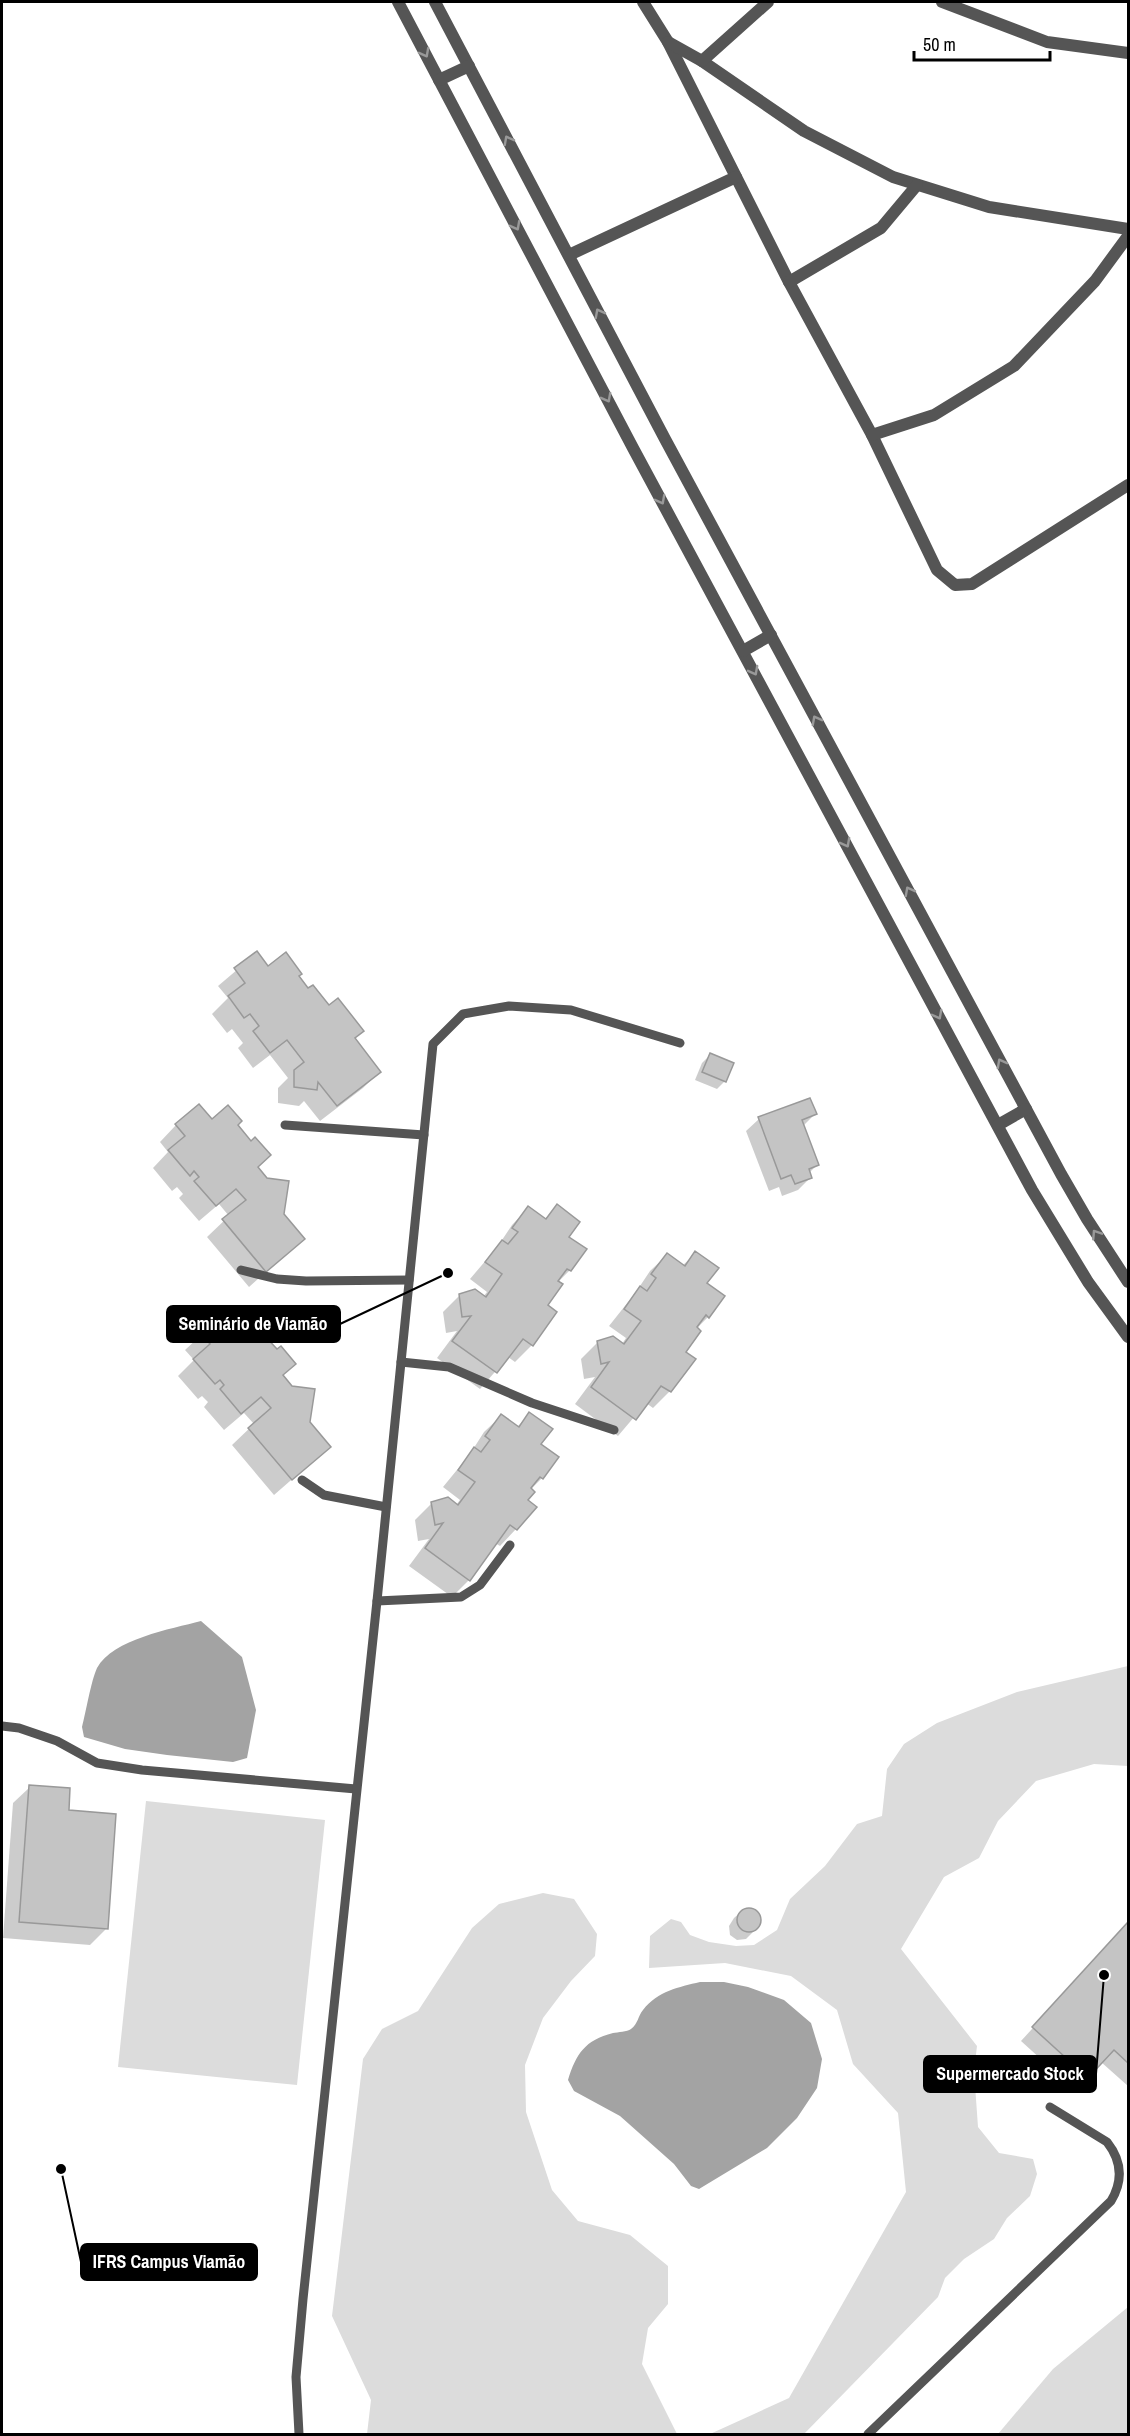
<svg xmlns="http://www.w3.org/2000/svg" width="1130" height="2436" viewBox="0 0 1130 2436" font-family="'Archivo Narrow',sans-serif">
  <rect width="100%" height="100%" fill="#fff"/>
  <g fill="#dcdcdc">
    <path d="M1128 1666V1766L1094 1764 1036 1781 998 1821 979 1858 944 1877 901 1949 977 2046 974 2071 978 2127 999 2153 1033 2159 1037 2174 1030 2196 1007 2218 994 2239 964 2259 945 2278 938 2297 804 2434H710L789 2398 906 2192 898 2113 853 2064 837 2010 791 1976 725 1963 649 1968 650 1936 671 1919 681 1922 690 1935 709 1942 736 1946 754 1945 777 1930 790 1899 825 1866 857 1824 882 1816 887 1769 904 1744 937 1723 1017 1692Z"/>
    <path d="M146 1801 325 1820 297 2085 118 2067Z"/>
    <path d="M543 1893 574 1899 597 1934 595 1956 571 1981 543 2018 525 2065 526 2112 552 2190 578 2221 630 2235 668 2266V2304L648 2328 642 2364 677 2434H367L371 2400 332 2316 363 2059 382 2029 418 2011 472 1928 499 1904Z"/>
    <path d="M1128 2307V2434H998L1053 2369Z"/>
  </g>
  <g fill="#a3a3a3">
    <path d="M201 1621 242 1657 256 1710 247 1758 233 1762 167 1755 125 1749 84 1737 82 1727C86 1712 91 1681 97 1668 113 1639 171 1629 201 1621Z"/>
    <path d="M700 1982H724L748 1987 784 2000 811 2023 822 2059 817 2088 797 2118 767 2148 699 2189 691 2186 674 2164 620 2116 574 2091 568 2080C576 2054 585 2040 613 2033 618 2032 627 2032 631 2029 638 2024 638 2016 643 2010 658 1991 679 1987 700 1982Z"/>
  </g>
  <g fill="#0003">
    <path d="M257 953 268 968 297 976 354 1039 379 1072 363 1088 320 1121 304 1101 299 1106 278 1103V1088L288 1078 270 1055 253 1068 238 1048 243 1043 232 1029 227 1033 212 1014 228 998 218 986Z"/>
    <path d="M710 1055 725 1081 717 1089 695 1080 702 1063Z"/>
    <path d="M815 1114 803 1126 817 1165 809 1173 811 1177 798 1190 782 1196 779 1187 769 1191 746 1131 759 1119Z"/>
    <path d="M212 1121 236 1125 283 1214 303 1239 249 1287 207 1237 229 1216 219 1204 199 1221 179 1198 183 1194 177 1187 172 1191 153 1168 168 1152 160 1142 176 1125Z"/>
    <path d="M557 1206 567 1237 570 1270 558 1282 546 1305 555 1313 532 1345 515 1362 508 1357 480 1389 437 1358 457 1331 446 1333 443 1312 460 1295 483 1297 487 1292 470 1279 498 1246 512 1225 528 1208 544 1220Z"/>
    <path d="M696 1253 705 1283 708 1317 696 1329 684 1352 694 1359 670 1391 653 1408 646 1403 618 1436 575 1404 595 1377 584 1379 581 1359 598 1342 622 1344 626 1338 609 1326 636 1292 650 1271 667 1255 682 1266Z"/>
    <path d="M224 1314 237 1329 261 1334 276 1351 294 1364 282 1376 308 1422 329 1447 274 1495 232 1445 254 1424 244 1413 224 1430 204 1407 208 1402 202 1396 198 1399 178 1376 194 1360 185 1350Z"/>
    <path d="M530 1414 539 1445 542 1478 530 1490 516 1529 500 1546 495 1543 469 1580 452 1597 409 1566 429 1539 418 1541 415 1520 432 1503 456 1505 460 1500 443 1487 470 1454 484 1432 501 1416 517 1427Z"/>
    <path d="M30 1787 67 1811 107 1928 90 1945 3 1938 13 1803Z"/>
    <path d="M752 1909 758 1915 760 1923 755 1930 746 1939 737 1940 730 1935 729 1926 734 1918 743 1910Z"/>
    <path d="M1128 1924V2086L1101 2062 1075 2090 1021 2041Z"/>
  </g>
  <g fill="#c4c4c4" stroke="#999" stroke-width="1.5">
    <path d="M257 951 268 966 286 952 302 974 299 976 308 988 313 985 329 1005 338 998 364 1031 355 1038 381 1072 337 1106 318 1082 317 1090 294 1087V1070L304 1062 287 1040 270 1053 253 1031 259 1026 250 1014 244 1018 228 996 245 983 234 968Z"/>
    <path d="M710 1053 734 1063 726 1082 702 1072Z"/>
    <path d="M810 1098 817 1114 802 1120 819 1165 809 1169 812 1178 795 1184 791 1175 781 1179 758 1117Z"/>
    <path d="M199 1104 212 1119 228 1105 242 1121 238 1125 251 1141 255 1137 271 1155 258 1167 267 1178 289 1181 284 1214 305 1239 266 1272 222 1219 246 1200 236 1189 216 1206 194 1181 199 1177 194 1171 190 1176 168 1150 185 1136 175 1124Z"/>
    <path d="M557 1204 580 1222 569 1237 587 1249 571 1271 567 1269 558 1281 563 1284 548 1305 557 1312 533 1346 523 1339 497 1373 452 1341 471 1316 462 1317 459 1294 475 1289 486 1297 502 1274 485 1262 502 1240 508 1244 518 1232 512 1228 528 1206 546 1219Z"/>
    <path d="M695 1251 719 1268 707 1283 725 1296 709 1318 706 1315 697 1327 701 1331 686 1352 696 1359 671 1392 661 1386 636 1420 591 1387 609 1362 601 1364 597 1341 613 1336 624 1344 641 1321 624 1309 640 1286 647 1291 656 1278 651 1274 667 1253 685 1266Z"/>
    <path d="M225 1312 237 1327 253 1313 268 1330 263 1334 277 1349 281 1346 296 1364 283 1375 292 1386 315 1389 310 1422 331 1447 292 1480 248 1428 271 1408 261 1397 241 1414 220 1389 224 1385 220 1380 215 1384 193 1359 210 1344 201 1332Z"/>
    <path d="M529 1412 553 1429 541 1444 559 1457 543 1479 540 1477 531 1488 535 1492 528 1500 537 1507 517 1530 510 1525 470 1581 425 1548 443 1523 435 1525 431 1502 448 1497 458 1505 475 1482 458 1470 474 1447 481 1452 490 1440 485 1436 501 1414 519 1427Z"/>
    <path d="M29 1785 70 1788 69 1810 116 1814 108 1929 19 1922Z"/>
    <circle cx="749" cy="1920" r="12"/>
    <path d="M1128 1922V2063L1114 2050 1088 2078 1032 2027Z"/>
  </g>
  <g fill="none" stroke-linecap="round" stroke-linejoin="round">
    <g stroke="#555" stroke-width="9">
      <path d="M285 1125 424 1135"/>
      <path d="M241 1270 277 1279 306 1281 409 1280"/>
      <path d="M401 1362 449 1367 532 1403 614 1430"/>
      <path d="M302 1480 324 1495 386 1507"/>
      <path d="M377 1601 461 1597 480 1585 510 1545"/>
      <path d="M2 1726 19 1728 57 1741 97 1763 142 1770 356 1789"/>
      <path d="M299 2434 296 2377 303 2299 377 1601 433 1044 463 1014 509 1006 571 1010 680 1043"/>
      <path d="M868 2434 1111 2201C1123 2181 1122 2161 1107 2142L1050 2107"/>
    </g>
    <g stroke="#555" stroke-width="12">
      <path d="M398 2 633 448 1032 1190 1088 1282 1128 1337"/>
      <path d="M435 2 665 439 1061 1174 1087 1219 1128 1282"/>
      <path d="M643 2 668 42 789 282 872 435 937 570 955 585 972 584 1128 485"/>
      <path d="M942 2 1047 42 1128 53"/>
      <path d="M668 42 702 61 804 131 893 177 989 207 1128 229"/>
      <path d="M702 61 768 2"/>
      <path d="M439 80 469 66"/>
      <path d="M569 255 736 177"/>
      <path d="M789 282 881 228 917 185"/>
      <path d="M872 435 934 415 1014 366 1095 281 1128 236"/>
      <path d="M743 651 771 635"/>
      <path d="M998 1125 1026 1109"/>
    </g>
  </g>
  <defs><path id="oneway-chevron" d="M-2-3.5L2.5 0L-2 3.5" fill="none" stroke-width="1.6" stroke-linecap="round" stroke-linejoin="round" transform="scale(1.5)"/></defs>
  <g stroke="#999">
    <use href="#oneway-chevron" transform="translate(425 53) rotate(62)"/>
    <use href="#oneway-chevron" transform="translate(508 140) rotate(-118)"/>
    <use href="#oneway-chevron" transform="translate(516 226) rotate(62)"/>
    <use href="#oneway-chevron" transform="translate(599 313) rotate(-118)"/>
    <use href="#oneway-chevron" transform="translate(607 398) rotate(62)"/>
    <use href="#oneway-chevron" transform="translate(661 500) rotate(62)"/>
    <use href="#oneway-chevron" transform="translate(754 671) rotate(62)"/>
    <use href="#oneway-chevron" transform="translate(816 720) rotate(-118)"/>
    <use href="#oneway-chevron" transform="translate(846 843) rotate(62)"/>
    <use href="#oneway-chevron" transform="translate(909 891) rotate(-118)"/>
    <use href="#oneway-chevron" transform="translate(938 1015) rotate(62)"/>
    <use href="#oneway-chevron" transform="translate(1001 1063) rotate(-118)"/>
    <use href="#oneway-chevron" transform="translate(1096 1234) rotate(-123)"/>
  </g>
  <path fill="none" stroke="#000" stroke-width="2" d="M448 1273L340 1324M1104 1975L1096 2074M61 2169L81 2262"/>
  <g fill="#000" stroke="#fff" stroke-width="2">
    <circle cx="448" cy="1273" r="6"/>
    <circle cx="1104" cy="1975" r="6"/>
    <circle cx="61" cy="2169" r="6"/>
  </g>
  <g fill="#000" stroke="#000" stroke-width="2">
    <rect x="167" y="1306" width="173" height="36" rx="6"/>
    <rect x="924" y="2056" width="172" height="36" rx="6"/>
    <rect x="81" y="2244" width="176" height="36" rx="6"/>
  </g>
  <g font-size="18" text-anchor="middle" font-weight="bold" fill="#fff">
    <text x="253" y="1330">Seminário de Viamão</text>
    <text x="1010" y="2080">Supermercado Stock</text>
    <text x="169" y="2268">IFRS Campus Viamão</text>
  </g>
  <rect width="1130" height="2436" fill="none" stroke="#000000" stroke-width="6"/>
  <path d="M914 51v9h136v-9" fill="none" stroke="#000000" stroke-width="3"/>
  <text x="923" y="51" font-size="18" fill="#000000" stroke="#ffffff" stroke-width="4.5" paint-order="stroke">50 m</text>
</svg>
